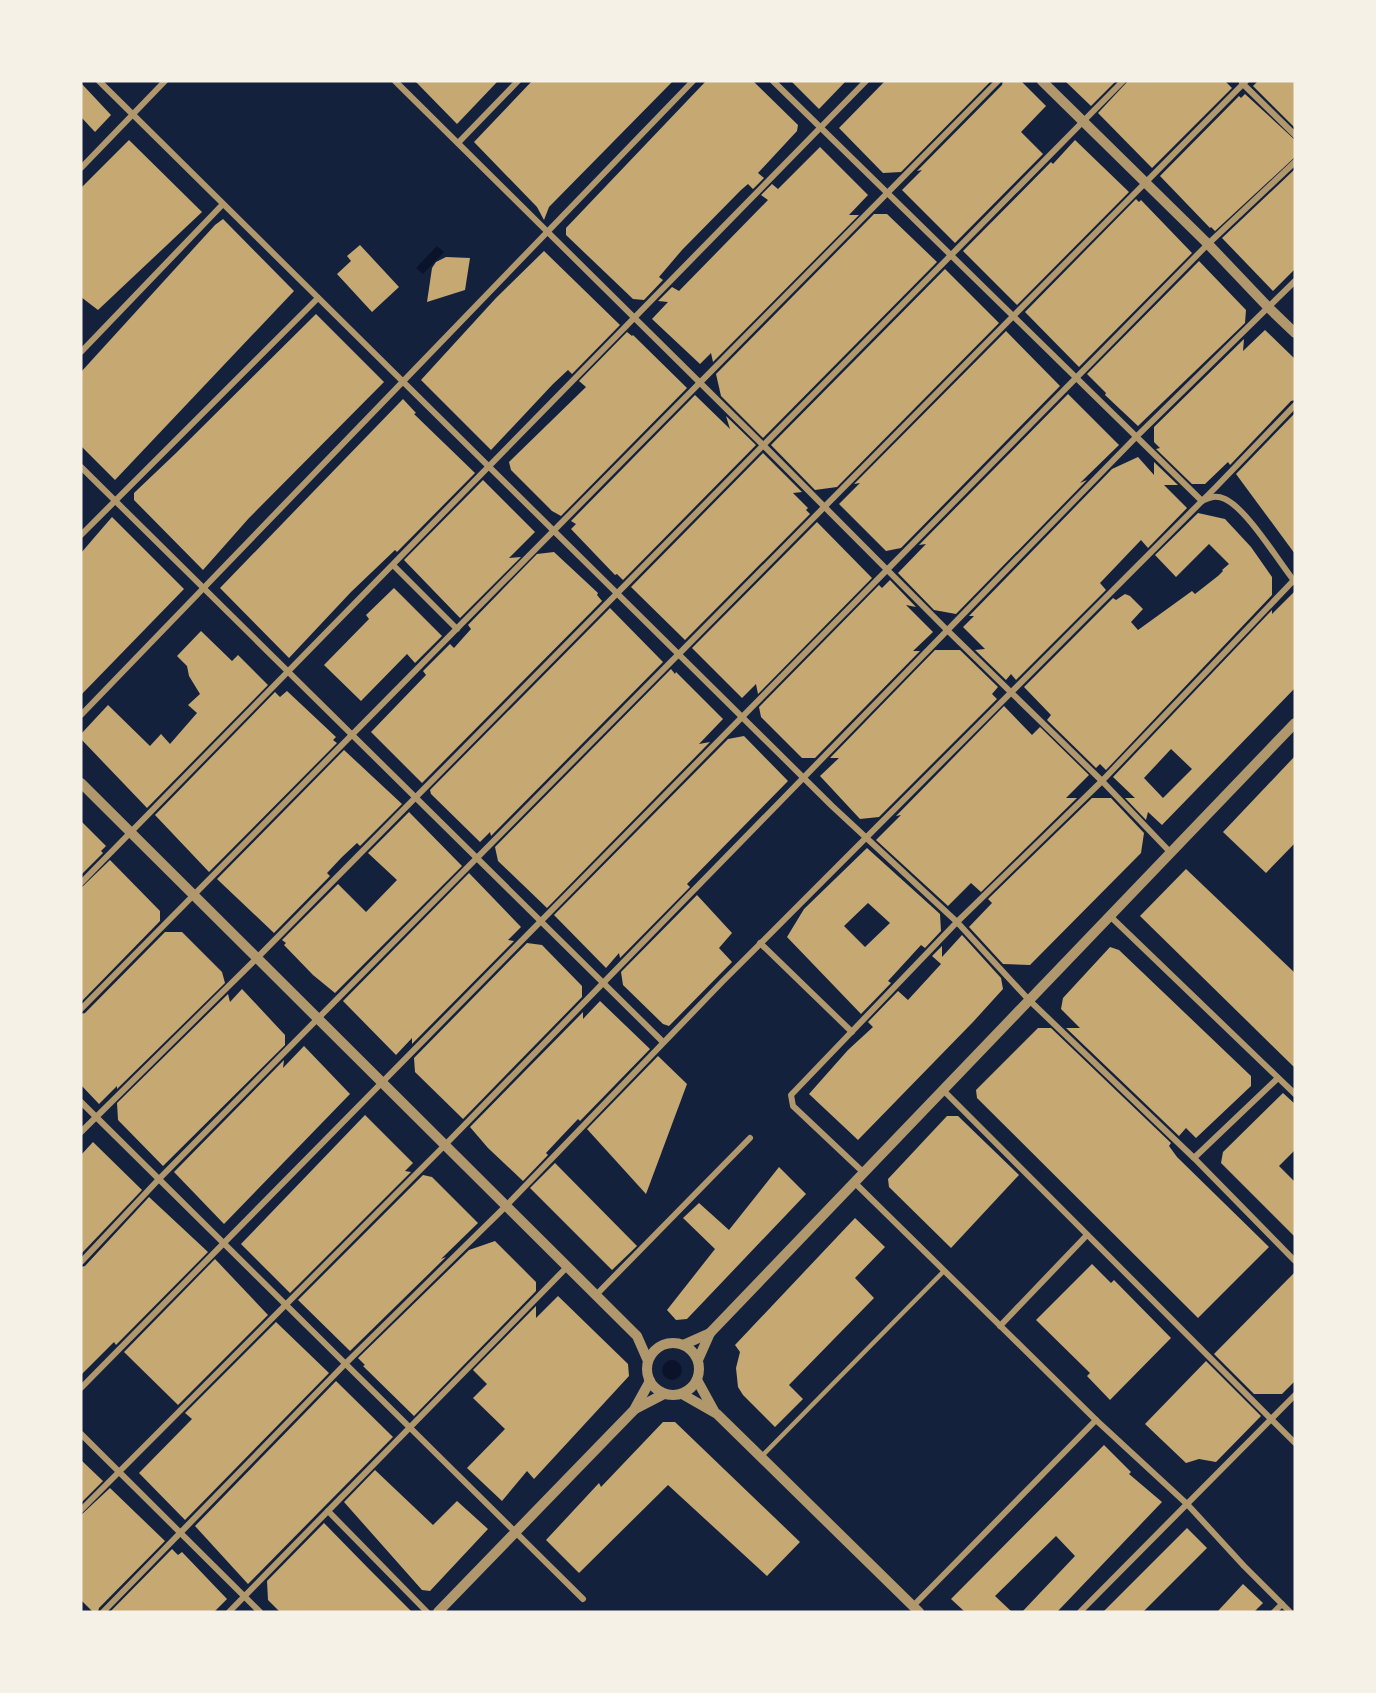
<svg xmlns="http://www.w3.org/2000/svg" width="1376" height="1693" viewBox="0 0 1376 1693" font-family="'Times New Roman',serif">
  <rect width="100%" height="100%" fill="#14213d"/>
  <g fill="#0b132b">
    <path d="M437 246 444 252 423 274 416 268Z"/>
    <circle cx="672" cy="1370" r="10"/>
  </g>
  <g fill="#c6a872" fill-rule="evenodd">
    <path d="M415 81H498L457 124Z"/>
    <path d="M532 81H673L549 207 544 220 537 207 474 142Z"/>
    <path d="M706 81H753L798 125 797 131 758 173 764 178 753 189 748 184 741 190 682 250 659 277 663 280 644 300 633 299 566 235V228Z"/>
    <path d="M791 81H846L819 109Z"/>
    <path d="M885 81H991L901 172 883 173 839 128Z"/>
    <path d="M1003 81H1021L1046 106 1021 132 1043 154 955 243 902 190 922 170 917 171 1002 85Z"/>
    <path d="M1065 81H1116L1091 106Z"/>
    <path d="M1128 81H1225L1232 88 1152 168 1098 113Z"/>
    <path d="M1258 81H1295V128L1253 86Z"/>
    <path d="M81 83 111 115 95 132 81 117Z"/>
    <path d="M1245 94 1295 140V157L1215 231 1211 227 1210 228 1160 176 1239 96 1241 98Z"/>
    <path d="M129 140 202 212 98 310 81 297V188Z"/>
    <path d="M1075 140 1129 192 1017 305 963 251 1051 162 1053 164Z"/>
    <path d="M820 147 868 195 849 215H859L713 362 711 353 700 364 652 319 668 302 658 301 672 287 679 291 768 200 761 195 772 184 778 189Z"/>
    <path d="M1295 169V269L1273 291 1222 238Z"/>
    <path d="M1136 199 1139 202 1141 200 1192 253 1079 367 1025 312Z"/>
    <path d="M874 214H887L937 262 763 438 721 396 716 374Z"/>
    <path d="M223 219 294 291 115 480 81 446V372L215 225Z"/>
    <path d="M360 245 399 287 372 312 337 274 351 261 347 256Z"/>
    <path d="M544 251 620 325 572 374 568 370 553 384 491 450 421 380 496 298Z"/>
    <path d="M446 257 470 258 465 290 427 302 432 268 436 262Z"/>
    <path d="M1199 261 1246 310 1245 323 1138 426 1105 395 1106 393 1087 374Z"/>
    <path d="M945 269 999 323 837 487 815 490 771 445Z"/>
    <path d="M316 314 384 382 249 518 203 570 134 500V493L175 454Z"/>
    <path d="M1265 330 1295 359V400L1291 401 1230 465 1228 462 1205 484H1192L1156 449 1160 448 1154 442V427L1244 339 1243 351Z"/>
    <path d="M1006 331 1060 386 901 548 886 551 839 504 860 483 854 484Z"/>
    <path d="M627 332 632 336 633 335 687 388 561 516 552 511 511 470 509 462 586 387 579 381Z"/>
    <path d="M1068 394 1119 445 1080 483 1087 480 956 614 934 610 898 573 926 544 919 545Z"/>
    <path d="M695 395 730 429 726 416 756 445 623 580 617 574 615 575 571 529 576 524 571 521Z"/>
    <path d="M403 399 416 413 414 414 475 473 397 552 395 550 351 592 289 658 220 588Z"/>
    <path d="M1295 413V554L1236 474Z"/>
    <path d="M763 453 802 492 793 493 808 508 806 510 810 514 685 640 631 587Z"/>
    <path d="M1138 457 1154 475V462L1178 485H1164L1187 508 1148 548 1141 540 1100 583 1106 590 1016 680 1011 674 1006 680 975 650 985 649 963 627 974 616H969L1112 469Z"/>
    <path d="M483 480 535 532 509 558 521 557 460 618 404 560Z"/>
    <path d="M1198 513 1225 519 1251 547 1272 577V595L1106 770 1100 764 1096 768 1047 720 1051 715 1024 687 1113 598 1116 600 1125 594 1130 596 1143 609 1131 622 1138 630 1192 591 1195 594 1218 576 1223 571 1222 570 1229 564 1209 544 1176 577 1155 555Z"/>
    <path d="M112 517 184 589 81 695V553Z"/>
    <path d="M817 522 872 578 758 694 756 684 742 698 692 648Z"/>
    <path d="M554 552 598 593 597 595 602 601 422 783 371 732 426 675 423 671 450 644 454 648 471 629 468 625 537 554Z"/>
    <path d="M890 580 916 607 906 605 933 632 913 651H920L815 758H802L761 717 759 707 879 585 882 588Z"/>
    <path d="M394 588 442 636 415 663 407 654 361 701 324 665 369 619 366 615Z"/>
    <path d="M1295 591V688L1162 825 1148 812 1146 820 1125 798H1135L1113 777 1272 610V614ZM1171 749 1192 769 1163 798 1144 778Z"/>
    <path d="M610 608 663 662 491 836 490 832 480 842 431 794 430 790Z"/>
    <path d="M201 631 232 661 238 655 268 685 147 808 81 739V734L108 705 150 746 161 734 170 744 197 713 188 705 200 694 189 676 187 666 177 656Z"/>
    <path d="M935 650H960L998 687 992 694 997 699 879 817 860 819 820 776 839 758H830Z"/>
    <path d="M671 669 675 674 676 672 723 719 699 744 710 742 547 908 498 861 495 847Z"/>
    <path d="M287 691 336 737 333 740 337 743 209 872 155 815 275 692 280 697Z"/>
    <path d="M1004 706 1032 735 1040 727 1089 775 1066 798H1077L981 892 971 883 948 906 876 840 901 815 896 816Z"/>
    <path d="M744 736 788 781 687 884 690 887 620 958 619 953 606 968 554 915 728 739Z"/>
    <path d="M344 750 402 804 360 846 357 843 342 857 327 873 330 876 274 933 217 879Z"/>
    <path d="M1295 756V843L1266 873 1223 832Z"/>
    <path d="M1092 798H1111L1144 833 1141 853 1030 965 1003 964 969 927 992 903 988 899Z"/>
    <path d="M409 812 462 866 335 993 313 975 284 945 286 943 282 940 338 884 366 912 397 880 368 853Z"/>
    <path d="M81 821 106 846 101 851 103 853 81 875Z"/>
    <path d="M867 848 940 914 941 931 925 948 921 945 888 981 891 983 861 1014 787 937 804 909ZM868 903 890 923 865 947 844 926Z"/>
    <path d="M110 860 160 911V921L81 1002V888Z"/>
    <path d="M1186 869 1295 973V1068L1140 916Z"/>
    <path d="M469 873 521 927 508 940 514 941 412 1044V1038L396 1055 343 1001Z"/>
    <path d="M697 895 732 933 719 948 732 962 669 1026 663 1024 623 985 621 972Z"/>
    <path d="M165 932H182L222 972 225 983 117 1089V1086L99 1104 81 1085V1014L85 1013Z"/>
    <path d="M962 935 1001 978 1003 989 973 1022 858 1140 809 1094 848 1050 873 1027 868 1022 898 991 908 1000 941 964 932 956 942 946V957Z"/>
    <path d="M527 943 542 945 582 986V997L463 1119 415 1072 414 1058Z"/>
    <path d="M1110 947 1119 950 1251 1076V1086L1196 1138 1186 1128 1179 1136 1066 1028H1080L1061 1009 1063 998Z"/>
    <path d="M242 989 285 1035V1045L163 1166 118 1120 117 1103 228 994 230 1002Z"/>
    <path d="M600 1001 650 1049 580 1121 578 1119 560 1138 546 1153 548 1155 523 1181 488 1148 470 1127 583 1012V1019Z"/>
    <path d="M1038 1028H1051L1171 1143 1169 1146 1177 1157 1269 1247 1198 1318 977 1098 976 1090Z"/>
    <path d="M304 1046 350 1094 224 1224 174 1172 284 1060 283 1068Z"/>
    <path d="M658 1056 687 1084 646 1194 587 1129Z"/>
    <path d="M1283 1093 1295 1104V1150L1279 1166 1295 1182V1237L1221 1163 1223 1152Z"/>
    <path d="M365 1115 413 1163 405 1171 411 1172 290 1293 241 1244Z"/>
    <path d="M947 1116H958L1019 1175 951 1248 889 1187 888 1179Z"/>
    <path d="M93 1142 142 1190 81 1254V1155Z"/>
    <path d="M555 1163 637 1246 612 1270 530 1188Z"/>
    <path d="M779 1167 806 1194 687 1319 676 1320 667 1310 715 1249 683 1218 699 1203 729 1230Z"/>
    <path d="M423 1175 432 1177 478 1223 441 1259 446 1257 350 1351 298 1300Z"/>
    <path d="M149 1197 208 1252 116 1345 114 1342 81 1375V1267L85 1266Z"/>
    <path d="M855 1218 885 1247 855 1278 874 1298 789 1385 803 1399 775 1427 743 1395 738 1387 736 1368 740 1352 735 1345Z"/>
    <path d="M495 1241 536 1282V1291L414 1416 363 1366 365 1365 358 1358 469 1250Z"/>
    <path d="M215 1259 268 1315 178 1405 124 1352Z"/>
    <path d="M1092 1264 1111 1283 1114 1280 1171 1338 1110 1400 1087 1376 1090 1373 1036 1320Z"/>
    <path d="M1295 1272V1381L1282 1394H1254L1214 1354Z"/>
    <path d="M558 1296 628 1364 629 1376 534 1479 527 1471 502 1501 467 1468 505 1429 473 1398 487 1384 473 1370 536 1306V1318Z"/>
    <path d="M276 1322 329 1373 185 1520 139 1473 192 1419 185 1413Z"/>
    <path d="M1206 1361 1261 1416 1216 1462 1199 1459 1186 1463 1145 1424Z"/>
    <path d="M336 1381 393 1437 248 1584 195 1526Z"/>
    <path d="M663 1422H675L800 1542 767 1576 668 1485 579 1573 546 1540 599 1483 601 1487Z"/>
    <path d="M1104 1445 1131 1472 1129 1474 1162 1502 1057 1612H1022L1075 1556 1056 1536 995 1596 1012 1612H965L951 1599Z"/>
    <path d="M81 1460 103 1481 81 1503Z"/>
    <path d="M375 1470 433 1525 457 1501 488 1529 430 1591 422 1590 344 1502Z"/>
    <path d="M110 1488 165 1541 99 1608 98 1612H93L81 1600V1515Z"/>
    <path d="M324 1523 369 1569 412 1612H280L268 1600 267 1581Z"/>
    <path d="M1187 1528 1207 1548 1143 1612H1103Z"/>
    <path d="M172 1549 178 1555 182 1552 227 1599 214 1612H110Z"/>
    <path d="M1243 1584 1263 1603 1254 1612H1217Z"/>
  </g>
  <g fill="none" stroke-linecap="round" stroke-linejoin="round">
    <path stroke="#b1986c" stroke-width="4.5" d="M761 1457 944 1271"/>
    <g stroke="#b1986c" stroke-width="6">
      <path d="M99 81 832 806 957 922 1029 1000 1194 1158 1295 1261"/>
      <path d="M395 81 763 445 946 629 1102 781 1171 853"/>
      <path d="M773 81 1202 501C1210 497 1216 495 1225 499 1248 510 1278 561 1295 582"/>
      <path d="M1242 83 1295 135"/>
      <path d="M458 143 518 81"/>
      <path d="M81 168 165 81"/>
      <path d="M81 352 223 204"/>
      <path d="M81 467 663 1042"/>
      <path d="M81 535 318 298"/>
      <path d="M393 565 457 629"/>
      <path d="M81 715 693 81"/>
      <path d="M81 883 866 81"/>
      <path d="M1111 917 1295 1094"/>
      <path d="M760 943 852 1032"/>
      <path d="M81 1009 998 81"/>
      <path d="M943 1090 1295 1443"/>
      <path d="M81 1102 583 1599"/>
      <path d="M81 1132 257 958 1123 81"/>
      <path d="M1194 1158 1278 1078"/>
      <path d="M864 1173 793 1106 791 1095 957 922 1102 781 1294 580"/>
      <path d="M854 1182 1096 1420 1187 1504 1244 1566 1290 1612"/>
      <path d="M81 1262 159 1179 1246 81"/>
      <path d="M596 1295 750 1138"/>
      <path d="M1000 1326 1087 1235"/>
      <path d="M81 1388 1208 244 1295 162"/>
      <path d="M81 1434 260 1612"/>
      <path d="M81 1510 445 1145 1136 437 1295 281"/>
      <path d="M328 1511 427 1612"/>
      <path d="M913 1606 1096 1420"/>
      <path d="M103 1612 345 1364 506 1206 723 981 1216 487 1295 405"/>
      <path d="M229 1612 567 1267"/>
      <path d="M1080 1612 1295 1395"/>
      <path d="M1274 1612 1282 1604"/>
    </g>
    <g stroke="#b1986c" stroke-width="10">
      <path d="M1042 81 1208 244 1269 308 1295 333"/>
      <path d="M81 783 637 1336 648 1361"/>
      <circle cx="673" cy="1369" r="26"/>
      <path d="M683 1345 710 1333"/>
      <path d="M698 1360 710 1333 1295 723"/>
      <path d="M697 1380 714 1411"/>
      <path d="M682 1394 717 1414 919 1612"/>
      <path d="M635 1409 664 1394"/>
      <path d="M438 1612 634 1410 650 1381"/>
    </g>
  </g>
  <rect width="1376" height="1693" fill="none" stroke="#f6f1e7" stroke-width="165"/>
</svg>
